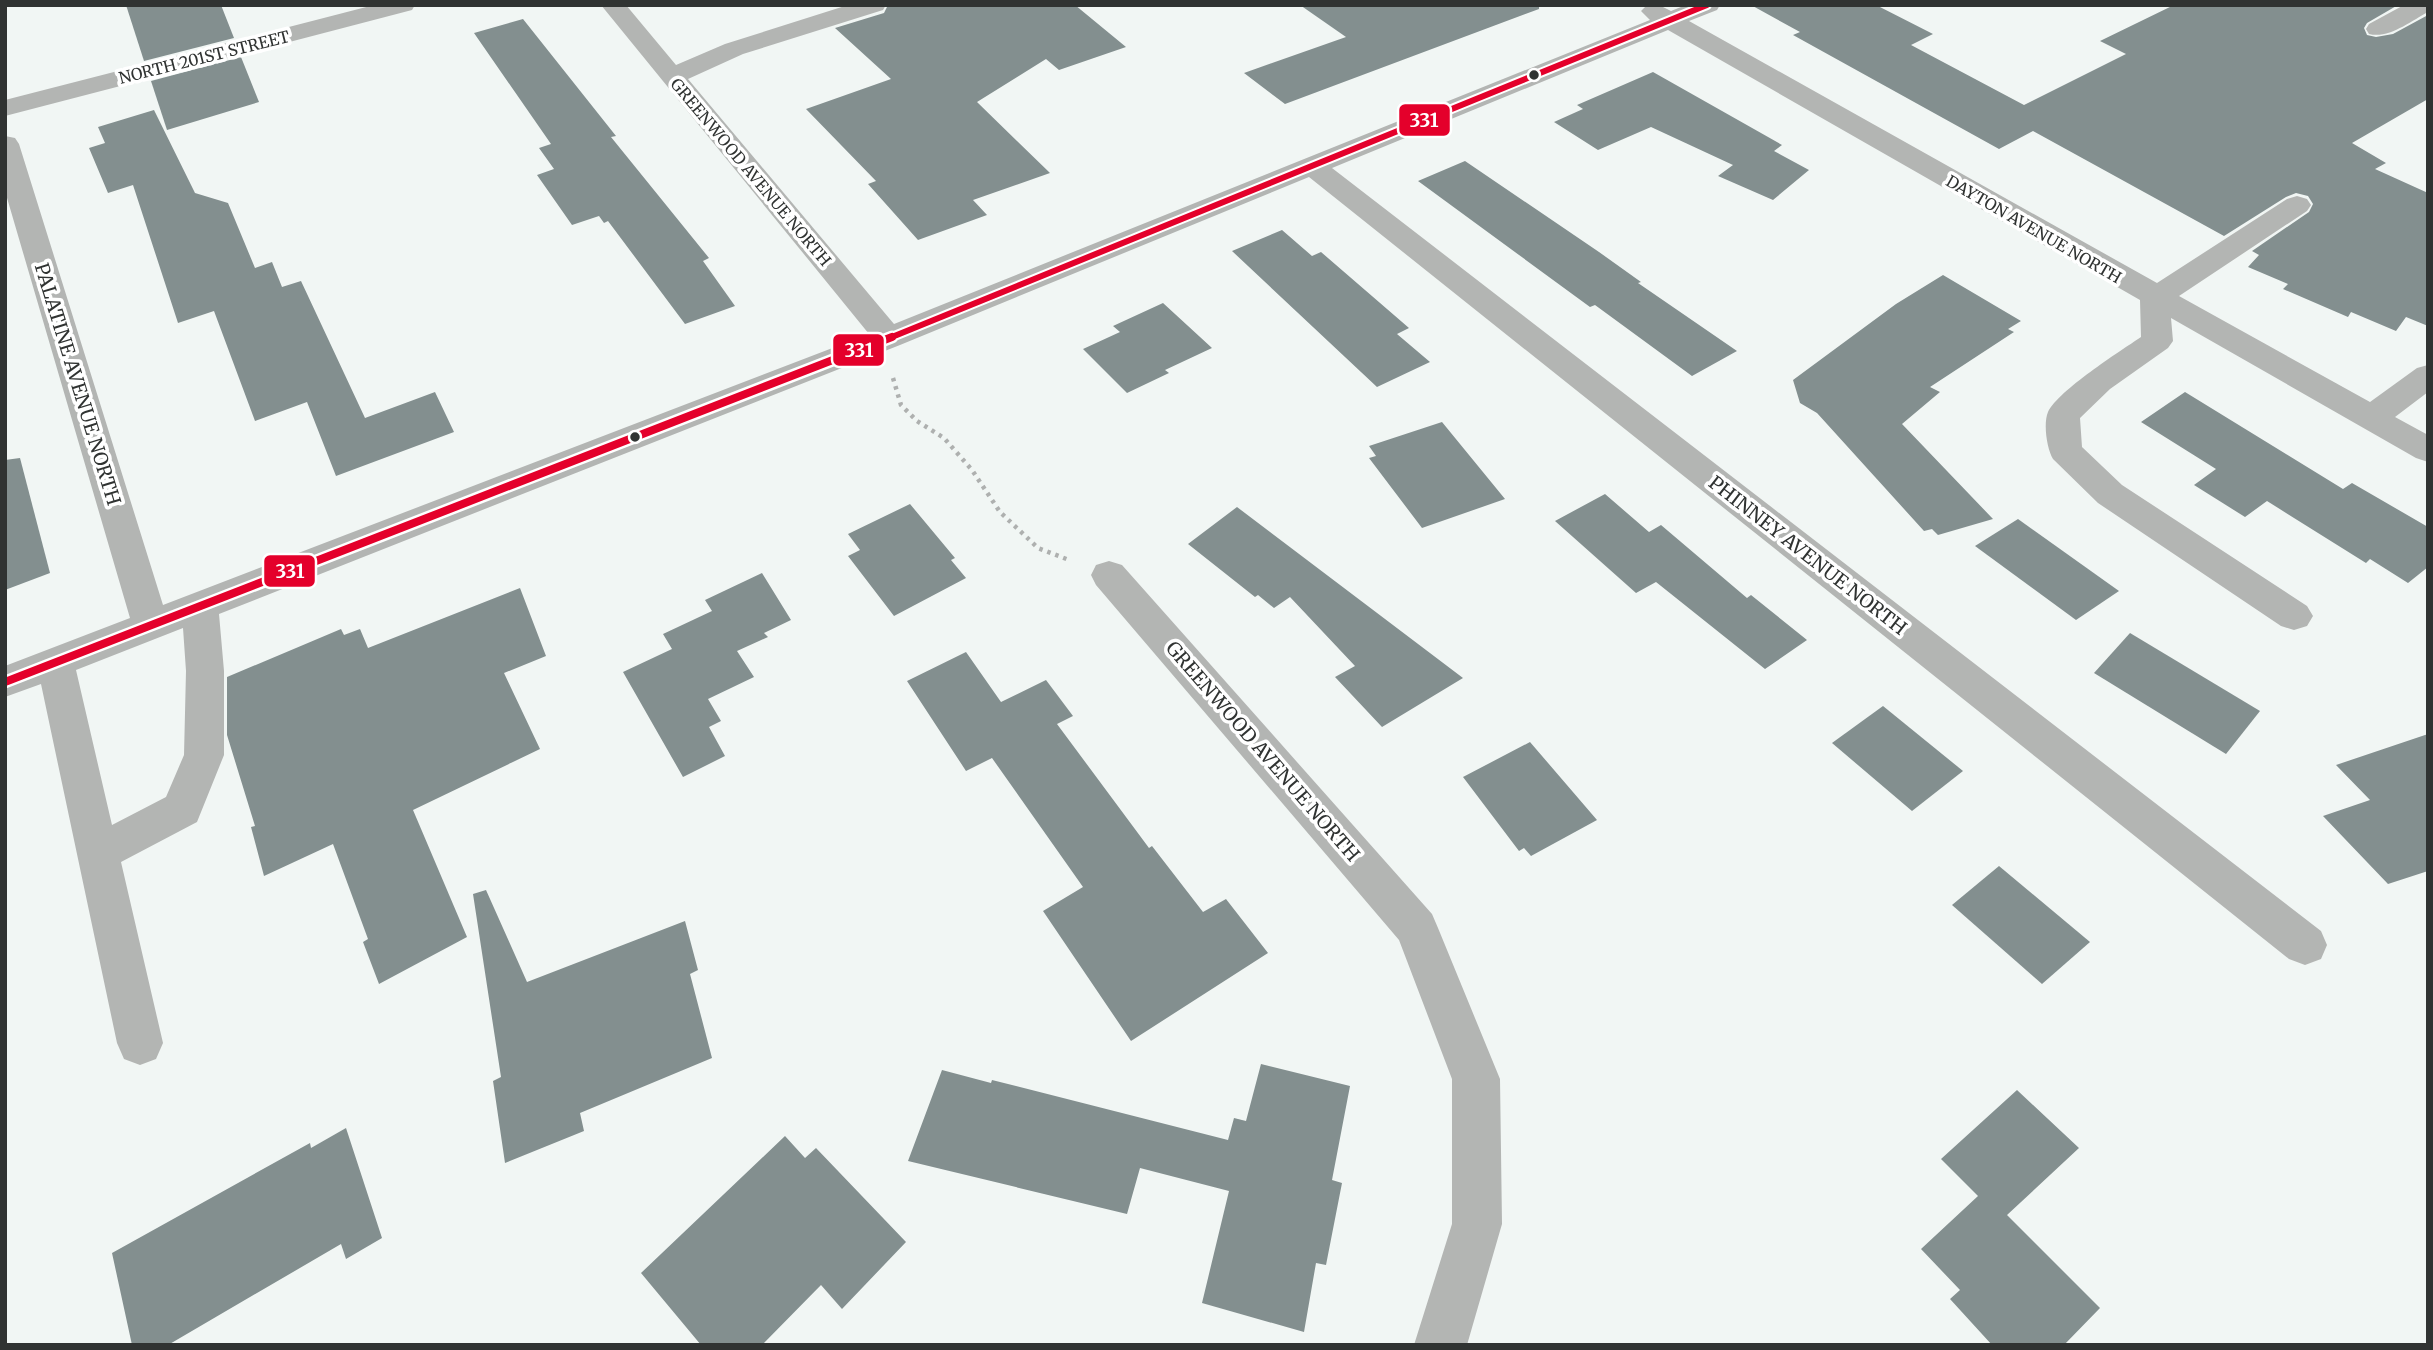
<svg xmlns="http://www.w3.org/2000/svg" width="2433" height="1350" viewBox="0 0 2433 1350" font-family="Merriweather,serif">
  <rect width="100%" height="100%" fill="#f1f6f4"/>
  <g fill="#838f8f">
    <path d="M126 5H221L234 38 144 61Z"/>
    <path d="M888 5H1075L1126 47 1059 70 1046 59 977 102 1050 173 973 200 987 215 918 240 868 184 876 181 806 109 891 79 835 28 884 13Z"/>
    <path d="M1300 5H1539V9L1285 104 1244 73 1346 37Z"/>
    <path d="M1751 5H1876L1933 34 1911 45 2024 105 2126 54 2100 41 2174 5H2398L2367 23 2364 28 2367 35 2376 37 2393 34 2428 15V99L2352 143 2386 163 2375 169 2428 193V326L2406 317 2396 331 2351 312 2348 317 2283 289 2288 284 2248 267 2259 255 2252 251 2309 212 2313 204 2308 196 2296 193 2286 197 2224 236 2033 131 1999 149 1793 35 1800 32Z"/>
    <path d="M523 19 616 136 611 137 709 258 703 261 735 306 685 324 608 221 604 223 599 216 572 225 537 175 554 169 539 148 551 144 474 33Z"/>
    <path d="M241 57 259 102 167 130 151 81Z"/>
    <path d="M1653 72 1782 145 1774 151 1809 170 1773 200 1718 176 1733 165 1651 127 1598 150 1554 122 1583 109 1577 105Z"/>
    <path d="M154 110 195 193 228 203 255 268 272 262 282 287 301 281 365 418 435 392 454 432 336 476 307 402 255 421 214 311 178 323 133 185 108 193 89 148 105 143 98 127Z"/>
    <path d="M1465 161 1599 252 1641 282 1638 283 1737 351 1692 376 1595 305 1590 307 1418 181Z"/>
    <path d="M1282 230 1312 256 1321 252 1409 328 1397 334 1430 362 1377 387 1232 251Z"/>
    <path d="M1943 275 2021 321 2008 329 2014 332 1930 387 1940 392 1902 424 1993 519 1938 535 1932 529 1924 531 1817 413 1800 403 1793 380 1896 304Z"/>
    <path d="M1163 303 1212 348 1165 370 1169 373 1127 393 1083 349 1120 332 1113 326Z"/>
    <path d="M2185 392 2343 489 2352 483 2428 527V567L2408 583 2370 559 2366 563 2267 501 2245 517 2194 485 2216 469 2141 422Z"/>
    <path d="M1442 422 1505 499 1422 528 1369 458 1376 456 1369 446Z"/>
    <path d="M20 458 50 573 5 590V460Z"/>
    <path d="M1605 494 1649 532 1661 525 1747 598 1751 595 1807 640 1765 669 1656 582 1636 593 1555 521Z"/>
    <path d="M910 504 955 558 951 560 966 578 894 616 848 556 860 550 848 534Z"/>
    <path d="M1237 507 1463 678 1382 727 1335 677 1355 666 1290 597 1274 608 1258 595 1255 597 1188 544Z"/>
    <path d="M2018 519 2119 591 2076 620 1975 546Z"/>
    <path d="M762 573 791 620 764 633 768 637 737 651 754 677 708 699 721 721 709 727 725 756 683 777 623 672 672 649 663 634 712 611 705 600Z"/>
    <path d="M520 588 546 656 504 673 540 749 413 810 467 937 379 984 363 942 368 939 333 844 264 876 251 827 255 826 227 735V677L341 629 344 635 360 629 368 648Z"/>
    <path d="M2130 633 2260 711 2226 754 2094 673Z"/>
    <path d="M966 652 1001 702 1046 680 1073 716 1057 724 1149 848 1152 846 1203 912 1226 899 1268 953 1131 1041 1043 911 1083 887 992 758 966 771 907 681Z"/>
    <path d="M1883 706 1963 771 1912 811 1832 743Z"/>
    <path d="M2428 734V871L2388 884 2323 816 2370 800 2336 765Z"/>
    <path d="M1530 742 1597 820 1531 856 1524 848 1519 851 1463 777Z"/>
    <path d="M1999 866 2090 942 2042 984 1952 905Z"/>
    <path d="M486 890 527 982 685 921 698 970 690 974 712 1058 580 1113 584 1131 505 1163 493 1081 501 1077 473 894Z"/>
    <path d="M1261 1064 1350 1086 1332 1180 1342 1183 1326 1265 1316 1263 1304 1332 1202 1303 1229 1191 1140 1168 1127 1214 908 1161 942 1070 991 1083 992 1080 1228 1140 1234 1118 1246 1121Z"/>
    <path d="M2017 1090 2079 1148 2007 1215 2100 1308 2064 1345H1992L1950 1299 1960 1290 1921 1249 1978 1196 1941 1159Z"/>
    <path d="M346 1128 382 1238 346 1259 341 1244 168 1345H132L112 1253 310 1143 311 1148Z"/>
    <path d="M785 1136 805 1158 816 1148 906 1242 842 1309 821 1285 762 1345H701L641 1273Z"/>
  </g>
  <g fill="none" stroke-linecap="round" stroke-linejoin="round">
    <path stroke="#aeb0af" stroke-width="4.5" stroke-dasharray="3.5 5" stroke-linecap="butt" d="M893 378 901 405 917 421 944 438 972 470 1000 512 1038 548 1069 560"/>
    <g fill="#b3b5b3" fill-rule="evenodd">
      <path d="M374 5H415L412 10 5 116V100Z"/>
      <path d="M601 5H626L676 65 725 44 848 5H886L883 10 743 54 688 79 894 324 1650 20 1641 11 1647 5H1659L1671 11 1686 5H1720L1717 10 1689 21 2157 283 2287 199 2297 196 2307 199 2311 205 2307 211 2179 296 2370 402 2417 368 2428 365V392L2395 417 2428 435V462L2416 458 2171 318 2173 341 2168 348 2110 389 2080 418 2082 447 2122 485 2307 606 2313 616 2307 626 2294 630 2281 626 2098 503 2053 459C2047 449 2043 424 2048 412 2059 390 2119 352 2141 337L2140 300 1668 30 1332 168 2321 931 2327 945 2321 959 2305 965 2289 959 1309 177 900 345 219 614 224 671V755L197 822 121 862 163 1043 156 1059 140 1065 124 1059 117 1043 41 684 5 697V666L130 618 5 191V136L15 138 19 144 163 605 869 334ZM183 628 186 671 184 755 166 797 112 825 76 670Z"/>
      <path d="M2404 5H2428V12C2411 21 2389 39 2369 34L2366 29 2369 24Z"/>
      <path d="M1109 561 1122 565 1432 914 1438 928 1500 1079 1502 1224 1467 1345H1414L1452 1224V1079L1399 940 1096 585 1091 575 1096 565Z"/>
    </g>
    <defs>
      <path id="bus-1-far1" d="M887 339 1707 5"/>
      <path id="bus-1" d="M5 682 892 337"/>
    </defs>
    <use href="#bus-1-far1" stroke="#fff" stroke-width="10"/>
    <use href="#bus-1" stroke="#fff" stroke-width="13"/>
    <use href="#bus-1-far1" stroke="#e4002b" stroke-width="6"/>
    <use href="#bus-1" stroke="#e4002b" stroke-width="8"/>
  </g>
  <g fill="#303332" stroke="#fff" stroke-width="2.5">
    <circle cx="1534" cy="75" r="6"/>
    <circle cx="635" cy="437" r="6"/>
  </g>
  <g text-anchor="middle" dominant-baseline="central" stroke-width="7" stroke-linejoin="round" paint-order="stroke">
    <g font-size="16" fill="#303332" stroke="#fff">
      <text transform="translate(204 57) rotate(-14)">NORTH 201ST STREET</text>
      <text transform="translate(751 172) rotate(50)">GREENWOOD AVENUE NORTH</text>
      <text transform="translate(2034 229) rotate(30)">DAYTON AVENUE NORTH</text>
    </g>
    <g font-size="19" fill="#303332" stroke="#fff">
      <text transform="translate(78 384) rotate(73)">PALATINE AVENUE NORTH</text>
      <text transform="translate(1808 555) rotate(38)">PHINNEY AVENUE NORTH</text>
      <text transform="translate(1263 751) rotate(49)">GREENWOOD AVENUE NORTH</text>
    </g>
  </g>
  <g stroke="#fff" stroke-width="2.5">
    <rect x="1398" y="103" width="53" height="34" rx="7" fill="#e4002b"/>
    <rect x="832" y="333" width="53" height="34" rx="7" fill="#e4002b"/>
    <rect x="263" y="554" width="53" height="34" rx="7" fill="#e4002b"/>
  </g>
  <g font-size="19" text-anchor="middle" font-weight="bold" fill="#fff">
    <text x="1424" y="127">331</text>
    <text x="859" y="357">331</text>
    <text x="290" y="578">331</text>
  </g>
  <rect width="2433" height="1350" fill="none" stroke="#303332" stroke-width="14"/>
</svg>
